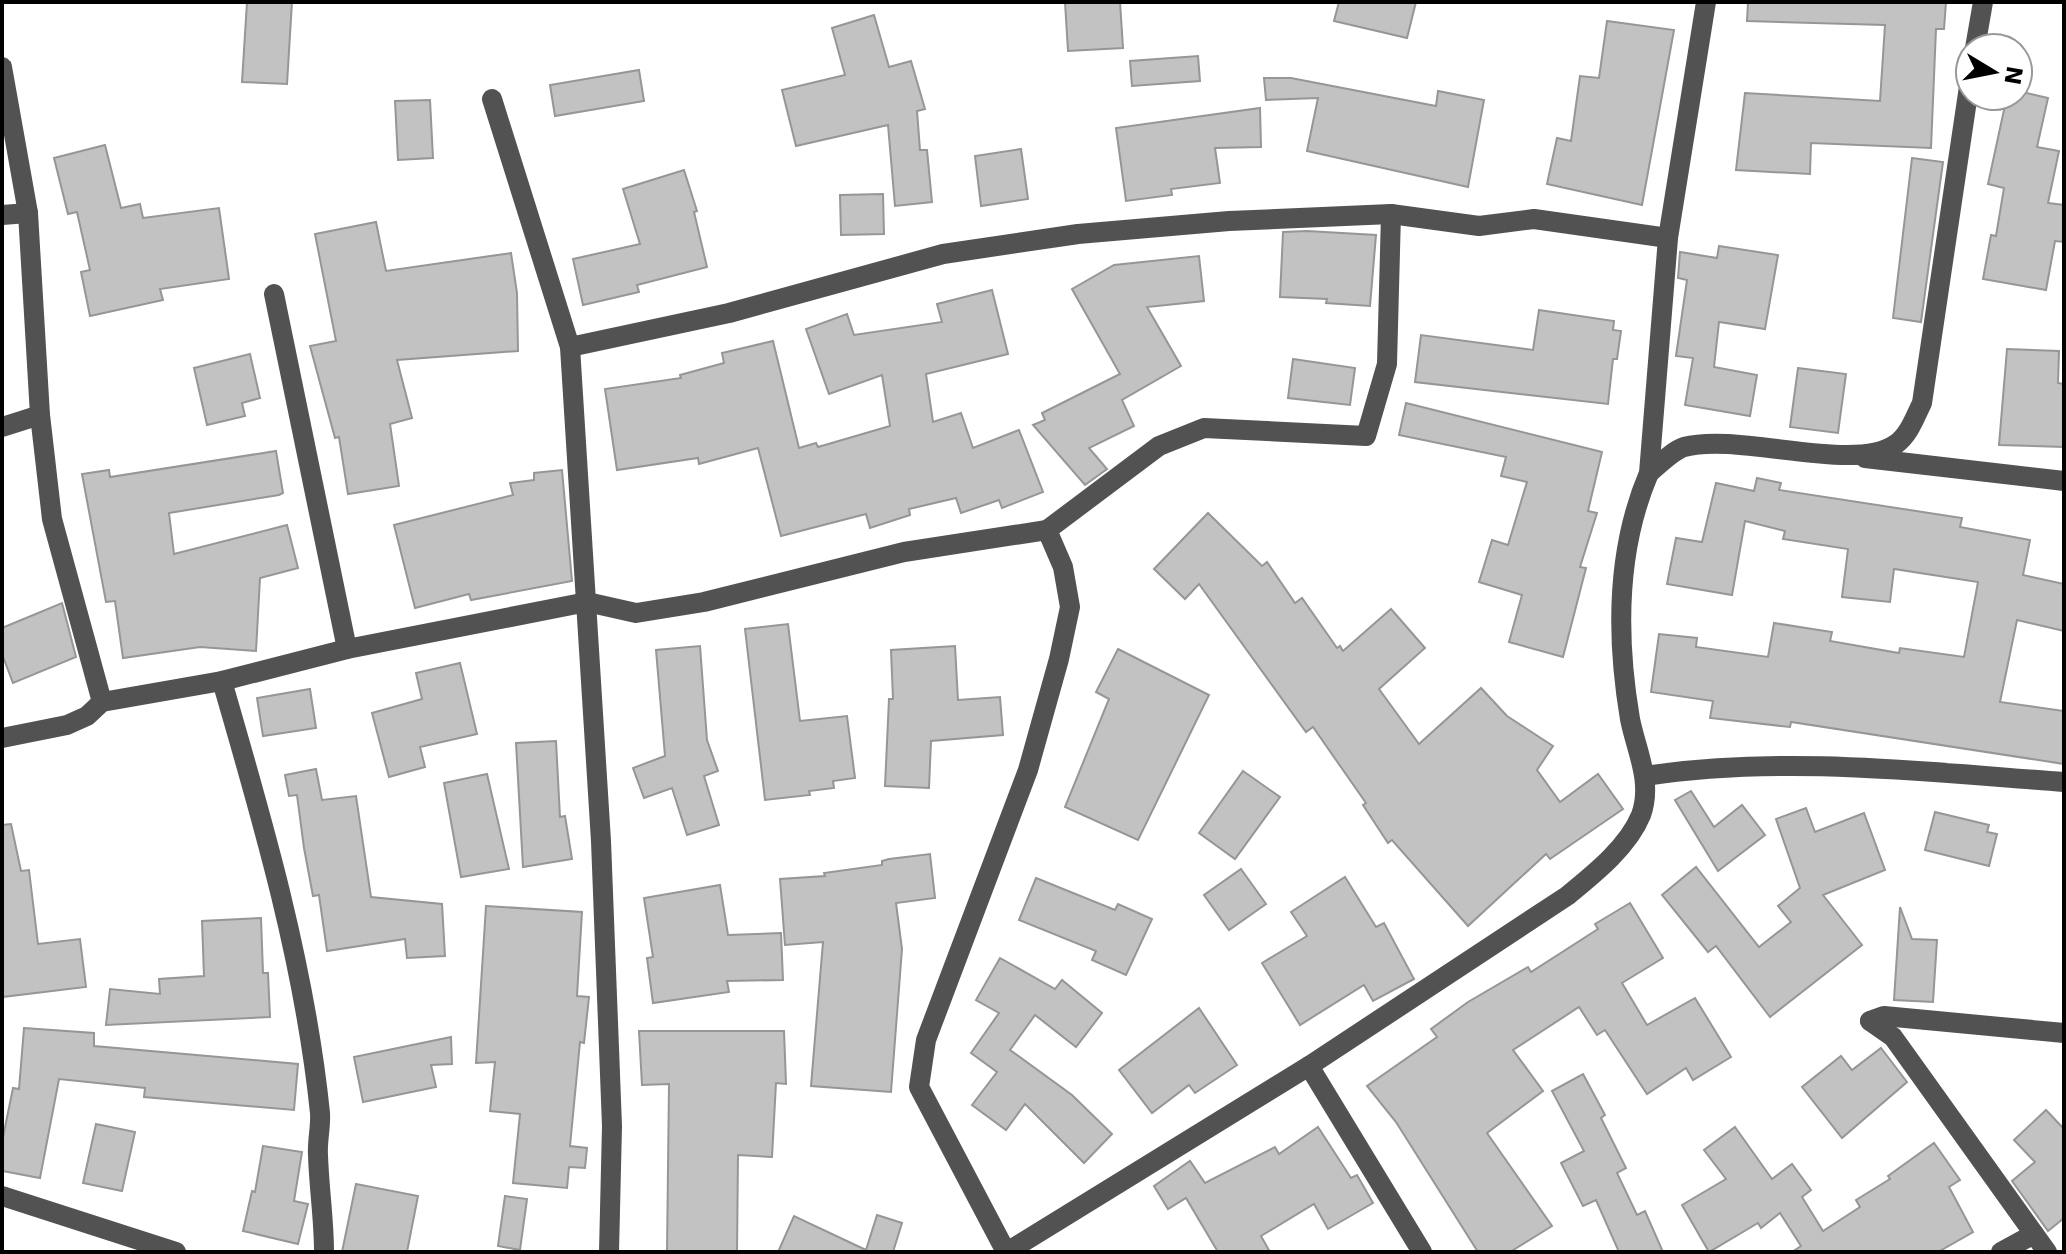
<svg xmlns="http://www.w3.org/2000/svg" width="2066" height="1254" viewBox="0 0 2066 1254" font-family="'DejaVu Sans',sans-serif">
  <rect width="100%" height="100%" fill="#fff"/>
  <g fill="#c2c2c2" stroke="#969696" stroke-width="2">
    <path d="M247 2H292L287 84 242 82Z"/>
    <path d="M1065 2H1120L1123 48 1068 51Z"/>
    <path d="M1339 2H1416L1407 38 1334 21Z"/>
    <path d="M1748 2H1946L1944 29H1936L1931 148 1811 143 1810 174 1736 170 1745 93 1880 101 1885 25 1747 21Z"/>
    <path d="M874 15 889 67 911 61 925 109 917 111 920 150H927L932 202 895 206 888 125 796 146 782 90 845 75 832 28Z"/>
    <path d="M1607 21 1674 30 1642 205 1547 184 1557 138 1571 141 1580 76 1599 78Z"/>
    <path d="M1198 56 1200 81 1132 86 1130 61Z"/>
    <path d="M639 70 644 101 555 116 550 85Z"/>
    <path d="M1264 78H1291L1436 106 1438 91 1484 100 1468 187 1307 151 1318 98 1266 100Z"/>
    <path d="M2018 91 2048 98 2037 147 2059 151 2048 203 2064 205V242L2055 241 2046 290 1983 279 1991 235 1996 236 2004 188 1988 184 2007 96H2018Z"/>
    <path d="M430 100 433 158 398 160 395 101Z"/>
    <path d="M1260 108 1261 147 1215 148 1220 183 1171 189 1172 195 1126 201 1116 128Z"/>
    <path d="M105 145 121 208 140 204 143 218 219 208 229 279 160 289 163 300 90 316 81 272 90 270 77 212 68 214 54 158Z"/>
    <path d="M1021 149 1028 199 981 206 975 156Z"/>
    <path d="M1912 158 1943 162 1921 322 1893 318Z"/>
    <path d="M684 170 697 211 694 212 707 267 637 285 639 292 583 305 573 259 640 244 623 189Z"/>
    <path d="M883 194 884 234 841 235 840 195Z"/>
    <path d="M376 222 386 271 511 253 517 293 518 351 397 360 412 418 390 424 399 486 348 494 339 437 335 438 310 346 336 341 315 234Z"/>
    <path d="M1307 231 1376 235 1370 306 1326 303 1327 299 1280 297 1283 232Z"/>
    <path d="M1719 246 1778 255 1765 329 1719 322 1714 367 1757 375 1750 416 1685 405 1693 358 1676 356 1687 280 1678 278 1680 252 1717 258Z"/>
    <path d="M1199 256 1204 301 1147 307 1181 366 1122 400 1134 426 1089 448 1107 469 1085 485 1033 425 1045 420 1042 413 1120 374 1072 289 1114 265Z"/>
    <path d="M992 290 1008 354 926 374 933 422 961 413 973 448 1019 430 1043 492 1002 508 999 500 961 513 956 498 909 509 910 515 870 528 866 514 781 536 758 448 699 464 698 458 617 470 605 389 681 378 680 375 724 363 722 353 773 341 799 448 816 443 818 447 890 426 882 375 829 394 806 329 847 314 854 335 942 322 937 304Z"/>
    <path d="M1539 310 1614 321 1613 330 1621 331 1617 359H1613L1608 404 1415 382 1421 335 1533 350Z"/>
    <path d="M2007 349 2059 351 2058 383 2064 384V447L1999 445Z"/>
    <path d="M250 354 260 398 242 403 245 416 207 425 194 368Z"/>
    <path d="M1293 359 1355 368 1350 405 1288 398Z"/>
    <path d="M1798 368 1846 374 1838 433 1790 427Z"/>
    <path d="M1406 403 1602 452 1588 511 1597 513 1580 567 1586 568 1563 657 1509 642 1522 595 1479 582 1492 540 1508 545 1527 482 1501 476 1506 457 1399 435Z"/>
    <path d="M276 451 283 493 279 495 169 513 174 554 287 525 298 568 260 578 256 651 200 647 123 658 115 601 106 602 82 474 109 470 110 477Z"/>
    <path d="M562 470 572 581 471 600 469 594 415 608 394 525 513 495 510 483 534 480V473Z"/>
    <path d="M1757 478 1781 483 1779 490 1962 518 1960 527 2030 540 2023 575 2064 584V631L2017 620 2000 702 2064 711V764L1791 722 1790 727 1710 718 1713 701 1651 692 1659 634 1697 638 1696 647 1768 657 1774 623 1832 632 1830 641 1899 653 1900 648 1964 657 1978 582 1894 569 1890 602 1842 597 1848 549 1783 539 1785 531 1745 521 1732 595 1667 584 1676 538 1702 542 1716 483 1754 491Z"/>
    <path d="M1208 513 1262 566 1267 562 1295 603 1302 598 1337 648 1340 646 1343 651 1391 609 1425 648 1379 689 1419 744 1481 688 1507 716 1553 746 1537 770 1560 802 1598 774 1623 809 1550 859 1546 854 1468 926 1392 840 1388 843 1363 805 1366 803 1313 727 1306 732 1199 584 1185 599 1154 569Z"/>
    <path d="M62 603 76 657 13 683 2 654V628Z"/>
    <path d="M788 624 800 721 847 716 855 778 833 781 834 788 809 791 810 795 765 800 745 629Z"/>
    <path d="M700 646 707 740 718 771 704 776 719 825 687 835 672 788 644 798 633 768 665 756 656 650Z"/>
    <path d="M955 646 958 700 1000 697 1003 735 931 741 929 788 885 786 889 699H893L891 650Z"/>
    <path d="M1118 649 1209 695 1138 840 1065 807 1109 699 1096 692Z"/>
    <path d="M460 663 477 734 420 747 425 767 389 777 372 713 422 699 416 673Z"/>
    <path d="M310 689 316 728 263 736 257 698Z"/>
    <path d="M556 741 560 817 565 816 572 859 523 867 516 743Z"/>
    <path d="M316 769 322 800 356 796 371 897 442 904 445 956 407 958 405 939 327 951 319 895 313 896 304 848 297 795 289 796 285 775Z"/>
    <path d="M1243 771 1280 797 1235 859 1199 833Z"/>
    <path d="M487 774 509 869 461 877 444 783Z"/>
    <path d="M1691 791 1714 827 1742 805 1765 835 1718 871 1675 800Z"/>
    <path d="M1806 808 1815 832 1864 813 1885 870 1823 895 1862 945 1770 1017 1716 946 1708 952 1662 895 1696 867 1759 947 1791 922 1778 906 1800 888 1776 819Z"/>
    <path d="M1935 812 1989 825 1987 832 1997 834 1989 866 1925 850Z"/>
    <path d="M11 824 21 871 29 870 38 944 80 939 86 987 2 997V825Z"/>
    <path d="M930 854 935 898 896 903 902 949 891 1092 811 1086 823 942 785 945 780 879 825 876 824 873 882 865V861L889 859Z"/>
    <path d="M1241 869 1266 904 1229 930 1204 895Z"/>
    <path d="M1345 877 1376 927 1384 923 1414 979 1373 1001 1364 985 1300 1025 1262 963 1307 936 1291 912Z"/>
    <path d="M1036 878 1115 910 1118 904 1152 919 1126 975 1092 960 1096 951 1019 920Z"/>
    <path d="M720 885 728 935 781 933 783 980 727 981 729 992 653 1003 647 958 653 957 644 898Z"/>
    <path d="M1630 903 1663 958 1622 983 1647 1025 1695 998 1731 1057 1693 1080 1686 1068 1647 1094 1605 1030 1597 1035 1579 1007 1513 1050 1543 1091 1487 1133 1552 1226 1510 1252H1478L1396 1122 1367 1086 1437 1037 1431 1029 1468 1002 1528 967 1531 972 1598 929 1595 924Z"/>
    <path d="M486 906 582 912 577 996 589 997 584 1043 580 1042 570 1146 587 1148 585 1168 569 1167 567 1188 513 1183 520 1114 490 1111 495 1062 476 1063Z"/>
    <path d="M1900 907 1912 939 1937 940 1933 1002 1894 1000Z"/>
    <path d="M261 918 263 973H268L270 1017 106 1025 110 989 160 994 159 979 204 976 202 921Z"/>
    <path d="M1000 958 1055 989 1062 980 1102 1013 1076 1047 1035 1015 1010 1050 1072 1095 1112 1134 1084 1163 1025 1104 1006 1130 972 1105 997 1072 971 1053 999 1013 976 1000Z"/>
    <path d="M1199 1008 1237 1065 1195 1093 1189 1085 1152 1113 1119 1070Z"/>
    <path d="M24 1028 94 1033V1046L298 1064 294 1110 144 1097 145 1088 59 1079 40 1178 2 1171V1142L13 1088 19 1089Z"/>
    <path d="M639 1031H784L786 1084 776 1083 772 1157 738 1155 737 1252H667L669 1084 642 1085Z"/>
    <path d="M451 1037 452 1064 431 1065 436 1087 363 1102 354 1057Z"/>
    <path d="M1881 1048 1907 1082 1842 1138 1802 1087 1841 1056 1852 1070Z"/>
    <path d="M1583 1074 1605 1115 1601 1118 1626 1168 1617 1173 1637 1215 1645 1211 1663 1252H1619L1596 1200 1583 1206 1561 1163 1584 1151 1552 1091Z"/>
    <path d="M2046 1110 2064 1129V1218L2048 1231 2012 1181 2035 1162 2014 1140Z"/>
    <path d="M96 1124 135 1132 122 1191 83 1183Z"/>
    <path d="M1318 1127 1351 1178 1357 1175 1373 1203 1328 1229 1314 1204 1261 1236 1270 1252H1218L1186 1198 1168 1209 1154 1186 1190 1161 1205 1183 1275 1147 1279 1154Z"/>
    <path d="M1735 1127 1772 1179 1792 1164 1811 1190 1802 1197 1823 1231 1860 1207 1856 1200 1890 1179 1888 1176 1934 1143 1960 1180 1949 1187 1973 1232 1938 1252H1792L1801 1246 1780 1213 1761 1228 1758 1223 1709 1252 1682 1205 1726 1179 1704 1150Z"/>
    <path d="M263 1146 302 1152 294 1201 308 1204 298 1244 243 1231 252 1191 255 1192Z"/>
    <path d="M356 1184 418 1196 407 1252H342Z"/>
    <path d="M505 1196 527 1199 520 1250 498 1246Z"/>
    <path d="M877 1215 902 1223 893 1252H778L794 1216 866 1250Z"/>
  </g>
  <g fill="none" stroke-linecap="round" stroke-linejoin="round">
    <g stroke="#525252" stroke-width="20">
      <path d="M1975 48 1983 2"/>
      <path d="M2 67 28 213 40 415 52 519 102 702"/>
      <path d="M492 99 570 347 601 841 612 1126 609 1252"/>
      <path d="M2 215 28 213"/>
      <path d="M274 294 347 649"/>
      <path d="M570 347 729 313 943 254 1078 234 1229 221 1391 214 1479 226 1534 219 1668 238"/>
      <path d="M2 427 40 415"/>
      <path d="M1865 458 2064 481"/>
      <path d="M1649 473C1659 465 1672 451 1684 447 1739 432 1854 474 1896 444 1909 435 1915 417 1922 403L1970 80"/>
      <path d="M222 681C263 822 305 966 320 1113 321 1127 317 1141 318 1155 319 1188 324 1219 324 1252"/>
      <path d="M2 738 67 725 87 716 102 702 222 681 347 649 587 602 636 613 704 602 904 552 1047 530"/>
      <path d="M1645 776C1783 755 1925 772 2064 782"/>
      <path d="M1870 1021 1893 1037 2047 1252"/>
      <path d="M1870 1021 1884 1016 2064 1033"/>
      <path d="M1309 1066 1422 1252"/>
      <path d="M2 1196 176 1252"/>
      <path d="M1006 1252 919 1087 926 1040 1028 770 1059 659 1070 607 1063 567 1047 530 1159 446 1204 428 1366 436 1387 364 1391 214"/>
      <path d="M1007 1252 1309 1066 1567 896C1594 874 1628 847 1641 815 1653 782 1636 750 1630 719 1616 636 1616 550 1649 473L1668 238 1706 2"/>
      <path d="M2001 1252 2034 1234"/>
    </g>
  </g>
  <rect width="2066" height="1254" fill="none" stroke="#000000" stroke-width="8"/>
  <g transform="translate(1994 72) rotate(100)"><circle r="38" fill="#ffffff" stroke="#999999" stroke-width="2"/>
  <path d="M0-6L14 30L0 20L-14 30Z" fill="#000000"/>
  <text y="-12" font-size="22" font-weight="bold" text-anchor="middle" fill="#000000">N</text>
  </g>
</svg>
